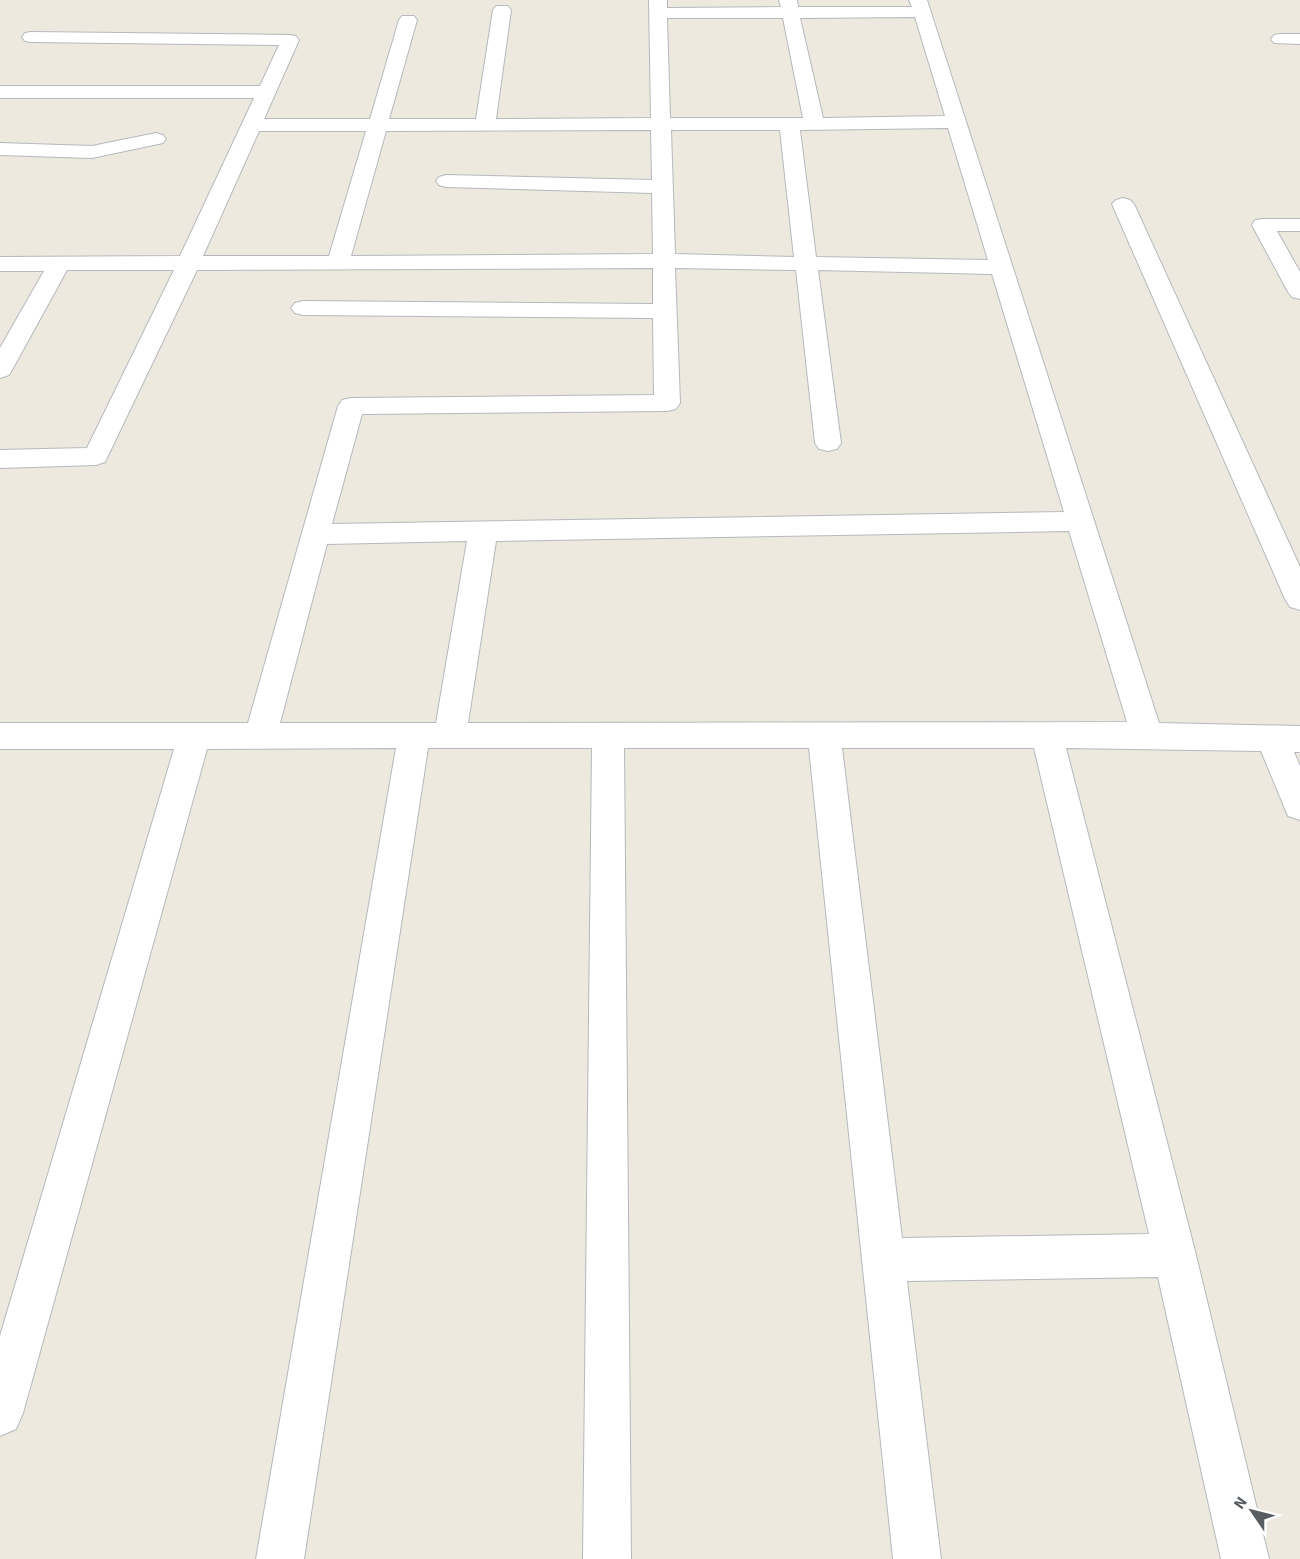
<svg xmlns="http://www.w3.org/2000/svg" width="1300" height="1559" viewBox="0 0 1300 1559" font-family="'Source Sans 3',sans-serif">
  <rect width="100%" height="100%" fill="#ede9df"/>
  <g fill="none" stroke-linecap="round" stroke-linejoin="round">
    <defs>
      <g id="minor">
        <path d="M649 0H667V8L781 7 779 0H797L798 7H912L909 0H927L1159 723 1300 726V752H1294L1300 766V820L1288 816 1261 751 1066 748 1196 1255 1269 1559H1221L1158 1277 907 1281 941 1559H893L809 748H624L631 1559H583L592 748H428L304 1559H256L396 748 207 749 23 1413 16 1429 0 1436V1336L174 749H0V723H248L338 406 342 400 351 398 654 395 653 318 303 315 295 313 291 308 295 303 303 301 653 304V268L197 270 105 462 96 465 0 468V450L87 448 174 270H67L12 370 9 375 0 378V348L44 271H0V257L180 256 254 98H0V86H260L279 45 31 42 25 41 22 37 25 33 31 32 290 35 296 36 299 40 264 119H370L399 20 402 16H414L417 20 389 119H476L493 10 496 6H508L511 10 496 119 651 118ZM915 17 945 116 823 118 800 18ZM667 18H783L803 118H670ZM948 128 988 260 816 257 800 130ZM651 130 652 180 446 175 439 177 436 181 439 185 446 187 652 193 653 254 351 256 386 131ZM671 130H780L794 257 675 254ZM259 131H366L329 256H203ZM675 268 796 270 815 443 819 449 828 451 837 449 841 443 818 270 992 274 1064 512 332 524 362 414 667 411 676 409 680 403ZM1069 531 1127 722 468 723 496 541ZM467 541 436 723H280L327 544ZM842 748H1034L1149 1234 902 1238Z"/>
        <path d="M1280 34H1300V44L1274 43 1271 39 1274 35Z"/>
        <path d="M156 133 163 135 166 139 163 143 92 158 0 155V143L92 146Z"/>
        <path d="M1123 198 1130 200 1134 204 1300 567V610L1290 607 1285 599 1112 204 1116 200Z"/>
        <path d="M1263 219H1300V231H1277L1300 272V299L1292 297 1288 292 1252 225 1255 220Z"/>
      </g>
    </defs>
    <use href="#minor" stroke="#b5b9bd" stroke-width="2"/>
    <use href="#minor" fill="#fff" fill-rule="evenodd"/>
  </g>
  <g transform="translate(1252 1511) rotate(305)" stroke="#ffffff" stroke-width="4.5" paint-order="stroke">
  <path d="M0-4.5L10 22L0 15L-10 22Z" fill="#585d62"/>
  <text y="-9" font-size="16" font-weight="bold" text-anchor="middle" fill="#585d62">N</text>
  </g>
</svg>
